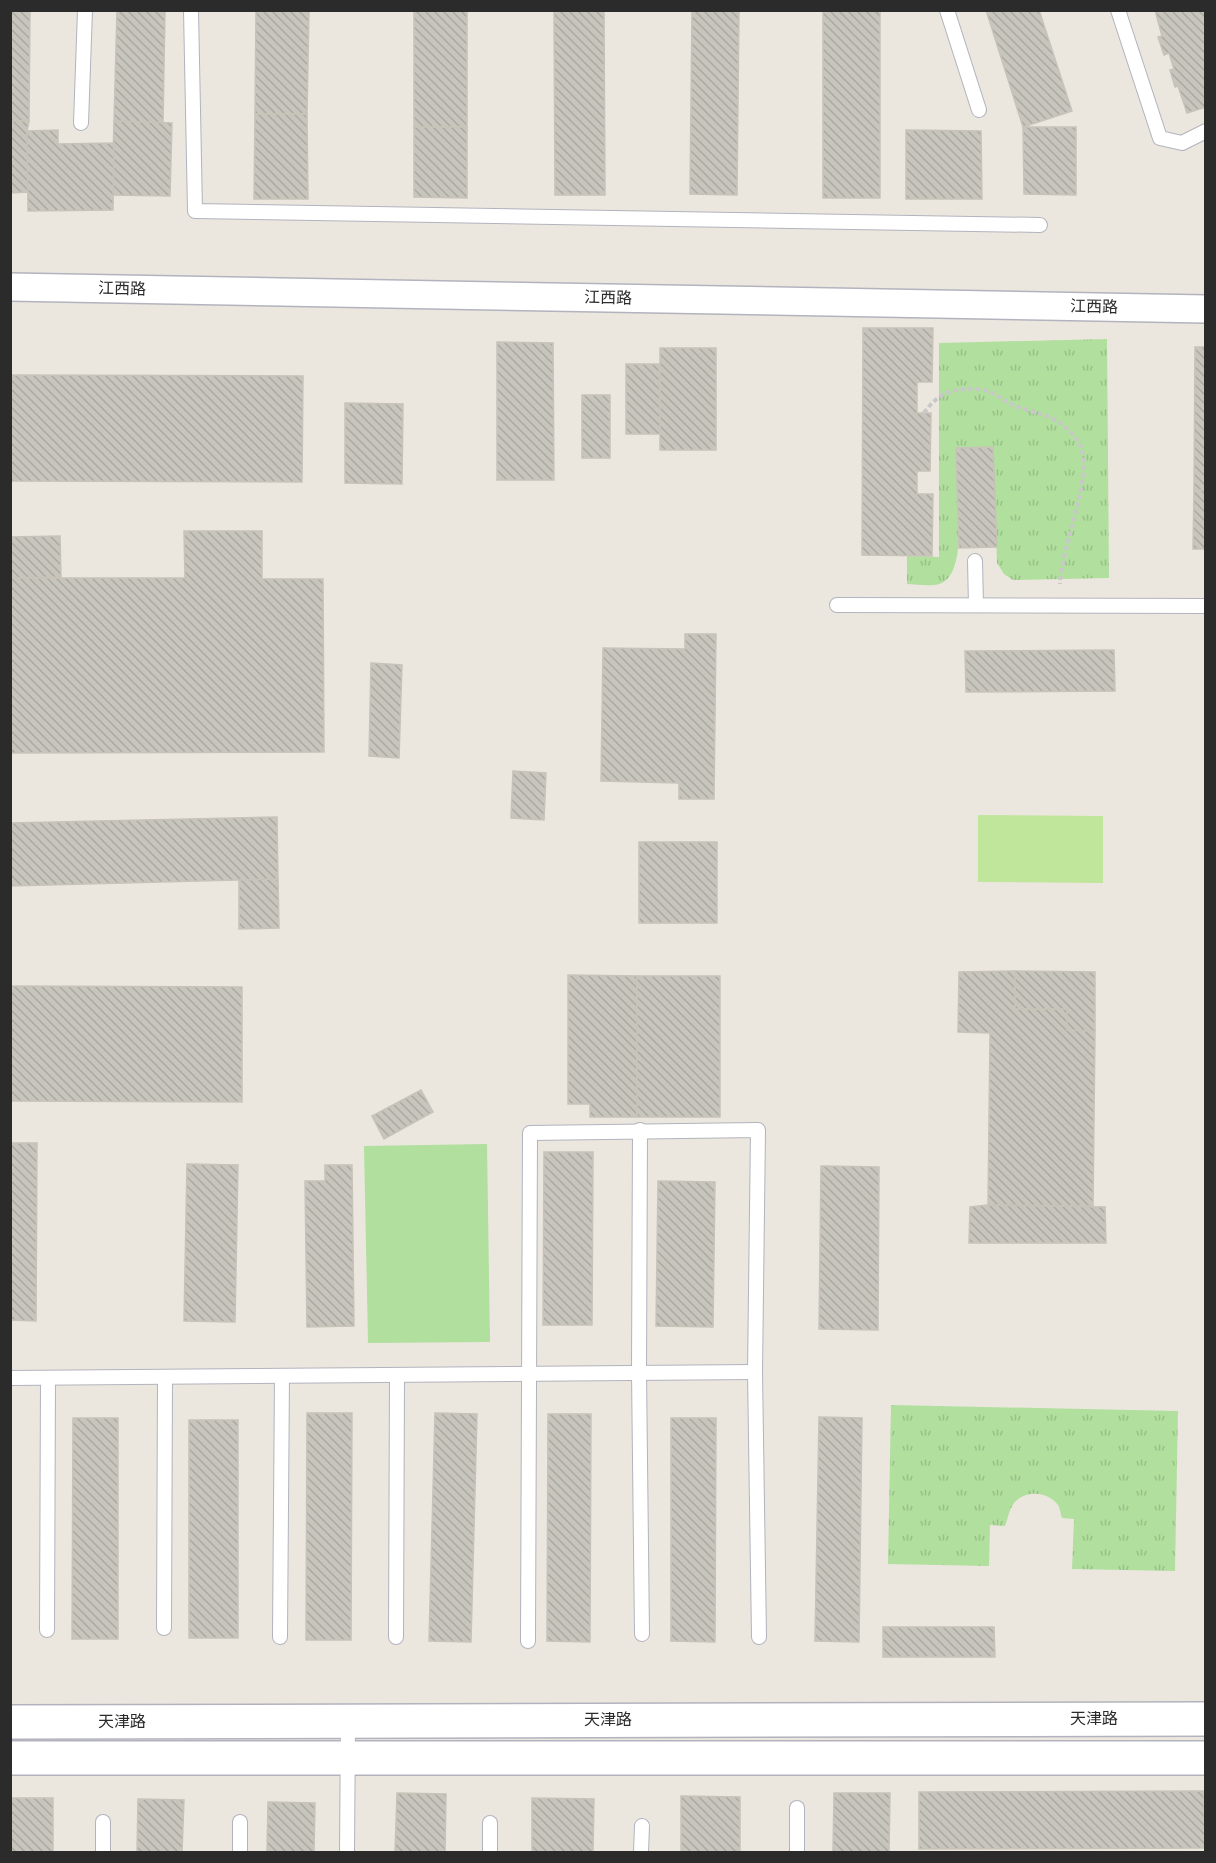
<svg xmlns="http://www.w3.org/2000/svg" width="1216" height="1863" viewBox="0 0 1216 1863" font-family="'Nunito Sans','Noto Sans SC',sans-serif">
  <defs>
    <pattern id="grass-tufts" width="24" height="20" patternUnits="userSpaceOnUse" patternTransform="scale(1.5)"><rect width="24" height="20" fill="#b0df9e"/><path d="M3 7l-1-3M5 7V3M7 7l1-3M15 17l-1-3M17 17v-4M19 17l1-3" fill="none" stroke="#98c088"/></pattern>
    <pattern id="building-back-hatch" width="6" height="6" patternUnits="userSpaceOnUse" patternTransform="scale(1.5)"><rect width="6" height="6" fill="#c8c5bd"/><path d="M-1 5l2 2M0 0l6 6M5-1l2 2" fill="none" stroke="#aca9a3"/></pattern>
  </defs>
  <rect width="100%" height="100%" fill="#ece7de"/>
  <g fill="url(#grass-tufts)">
    <path d="M1107 339 1109 578 1013 580 1004 574 997 563 993 447 956 448C955 475 972 575 939 584 930 587 916 584 907 584V556L939 557V343Z"/>
    <path d="M891 1405 1178 1411 1175 1571 1072 1569 1074 1519 1062 1518C1061 1515 1060 1508 1058 1505 1047 1491 1025 1490 1014 1503 1009 1510 1008 1518 1005 1526L990 1525 989 1566 888 1564Z"/>
  </g>
  <path fill="#b0df9e" d="M487 1144 490 1342 368 1343 364 1146Z"/>
  <path fill="#c0e69b" d="M978 815 1103 816V883L978 882Z"/>
  <g fill="url(#building-back-hatch)" stroke="#c8c3b8" stroke-width="1.5">
    <path d="M10 10H30L29 121H10Z"/>
    <path d="M117 10H165L163 123 114 121Z"/>
    <path d="M256 10H309L307 114H255Z"/>
    <rect x="414" y="10" width="53" height="117"/>
    <path d="M554 10H604L605 195H555Z"/>
    <path d="M692 10H739L737 195 690 194Z"/>
    <rect x="823" y="10" width="57" height="188"/>
    <path d="M986 10H1039L1072 111 1023 127Z"/>
    <path d="M1155 10H1206V107L1187 113 1178 86 1175 87 1170 70 1174 69 1169 53 1164 55 1158 37 1162 36Z"/>
    <path d="M255 114H307L308 199H254Z"/>
    <path d="M10 121H29L27 131 28 192 10 193Z"/>
    <path d="M114 121 172 123 170 196 112 195Z"/>
    <path d="M414 127H467V198L414 197Z"/>
    <path d="M1023 127H1076V195L1024 194Z"/>
    <path d="M58 130V144L114 143 113 210 28 211 27 131Z"/>
    <path d="M906 130 981 131 982 199H906Z"/>
    <path d="M863 328H933L932 382H917V413H931L930 471H917V494H933L932 556 862 555Z"/>
    <path d="M497 342 553 343 554 480H497Z"/>
    <path d="M1195 347H1206V490H1194Z"/>
    <rect x="660" y="348" width="56" height="102"/>
    <path d="M626 364H659L660 434H626Z"/>
    <path d="M10 375 303 376 302 482 10 481Z"/>
    <rect x="582" y="395" width="28" height="63"/>
    <path d="M345 403 403 404 402 484 345 483Z"/>
    <path d="M993 447 997 547 959 548 956 448Z"/>
    <path d="M1194 490H1206V549H1193Z"/>
    <path d="M184 531H262V579H323L324 752 10 753V578H185Z"/>
    <path d="M60 536 61 577 10 578V537Z"/>
    <path d="M685 634H716L714 799H679V783L601 781 603 648 685 649Z"/>
    <path d="M1114 650 1115 691 966 692 965 651Z"/>
    <path d="M371 663 402 665 399 758 369 756Z"/>
    <path d="M513 771 546 773 544 820 511 818Z"/>
    <path d="M277 817 278 879 10 886V823Z"/>
    <rect x="639" y="842" width="78" height="81"/>
    <path d="M278 879 279 928 239 929V880Z"/>
    <path d="M1015 971V1009H1067V1030L1095 1031 1093 1206 988 1205 990 1033 958 1032 959 972Z"/>
    <path d="M1015 971 1095 972V1031L1067 1030V1009H1015Z"/>
    <path d="M568 975 637 976V1117H590V1104H568Z"/>
    <rect x="637" y="976" width="83" height="141"/>
    <path d="M10 986 242 987V1102L10 1101Z"/>
    <path d="M421 1090 433 1112 384 1139 372 1116Z"/>
    <path d="M10 1143H37L36 1321 10 1320Z"/>
    <path d="M544 1152H593L592 1325H543Z"/>
    <path d="M187 1164 238 1165 235 1322 184 1321Z"/>
    <path d="M325 1165H352L354 1326 307 1327 305 1181H325Z"/>
    <path d="M821 1166 879 1167 878 1330 819 1329Z"/>
    <path d="M658 1181 715 1182 713 1327 656 1326Z"/>
    <path d="M988 1205 1105 1207 1106 1243H969L970 1207Z"/>
    <path d="M307 1413H352L351 1640H306Z"/>
    <path d="M435 1413 477 1414 471 1642 429 1641Z"/>
    <path d="M548 1414H591L590 1642 547 1641Z"/>
    <path d="M819 1417 862 1418 859 1642 815 1641Z"/>
    <path d="M73 1418H118V1639H72Z"/>
    <path d="M671 1418H716L715 1642 671 1641Z"/>
    <rect x="189" y="1420" width="49" height="218"/>
    <path d="M883 1627H994L995 1657H883Z"/>
    <path d="M1204 1791 1205 1848 919 1849V1792Z"/>
    <path d="M397 1793 446 1794 445 1852H395Z"/>
    <path d="M834 1793H890L889 1852H833Z"/>
    <path d="M681 1796 740 1797V1852H681Z"/>
    <path d="M10 1798H53V1852H11Z"/>
    <path d="M532 1798 594 1799 593 1852H532Z"/>
    <path d="M138 1799 184 1800 182 1852H137Z"/>
    <path d="M268 1802 315 1803 314 1852H267Z"/>
  </g>
  <g fill="none" stroke-linecap="round" stroke-linejoin="round">
    <defs>
      <g id="service">
        <path d="M191 10 195 211 1040 225"/>
        <path d="M947 10 979 110"/>
        <path d="M1118 10 1160 138 1182 143 1206 131"/>
        <path d="M81 123 85 10"/>
        <path d="M975 561 976 605"/>
        <path d="M837 605 1206 606"/>
        <path d="M640 1130 639 1372 642 1634"/>
        <path d="M10 1378 755 1372"/>
        <path d="M164 1628 165 1377"/>
        <path d="M47 1630 48 1378"/>
        <path d="M280 1637 282 1376"/>
        <path d="M396 1637 397 1375"/>
        <path d="M528 1641 530 1133 758 1130 755 1372 759 1637"/>
        <path d="M103 1852V1822"/>
        <path d="M240 1852V1822"/>
        <path d="M347 1852 348 1721"/>
        <path d="M490 1852V1823"/>
        <path d="M641 1852 642 1826"/>
        <path d="M797 1852V1808"/>
      </g>
      <path id="minor" d="M10 287 1206 309"/>
      <g id="secondary">
        <path d="M10 1722 1206 1719"/>
        <path d="M10 1758H1206"/>
      </g>
    </defs>
    <use href="#service" stroke="#b2b3be" stroke-width="16"/>
    <use href="#minor" stroke="#b2b3be" stroke-width="30"/>
    <use href="#secondary" stroke="#b2b3be" stroke-width="36"/>
    <path stroke="#c8c8c8" stroke-width="4" stroke-dasharray="4.5 3" stroke-linecap="butt" d="M924 413C936 396 948 389 970 389 977 389 985 389 992 393 1000 397 1007 403 1015 406 1029 412 1046 413 1058 422 1067 427 1075 436 1080 445 1094 477 1061 548 1060 584"/>
    <use href="#service" stroke="#fff" stroke-width="14"/>
    <use href="#minor" stroke="#fff" stroke-width="27"/>
    <use href="#secondary" stroke="#fff" stroke-width="33"/>
  </g>
  <g text-anchor="middle" dominant-baseline="central" stroke-width="4.5" stroke-linejoin="round" paint-order="stroke">
    <g font-size="16" fill="#2b2b2b" stroke="#fff">
      <text transform="translate(122 289) rotate(1)">江西路</text>
      <text transform="translate(608 298) rotate(1)">江西路</text>
      <text transform="translate(1094 307) rotate(1)">江西路</text>
      <text x="1094" y="1719">天津路</text>
      <text x="608" y="1720">天津路</text>
      <text x="122" y="1722">天津路</text>
    </g>
  </g>
  <rect width="1216" height="1863" fill="none" stroke="#2b2b2b" stroke-width="24"/>
</svg>
